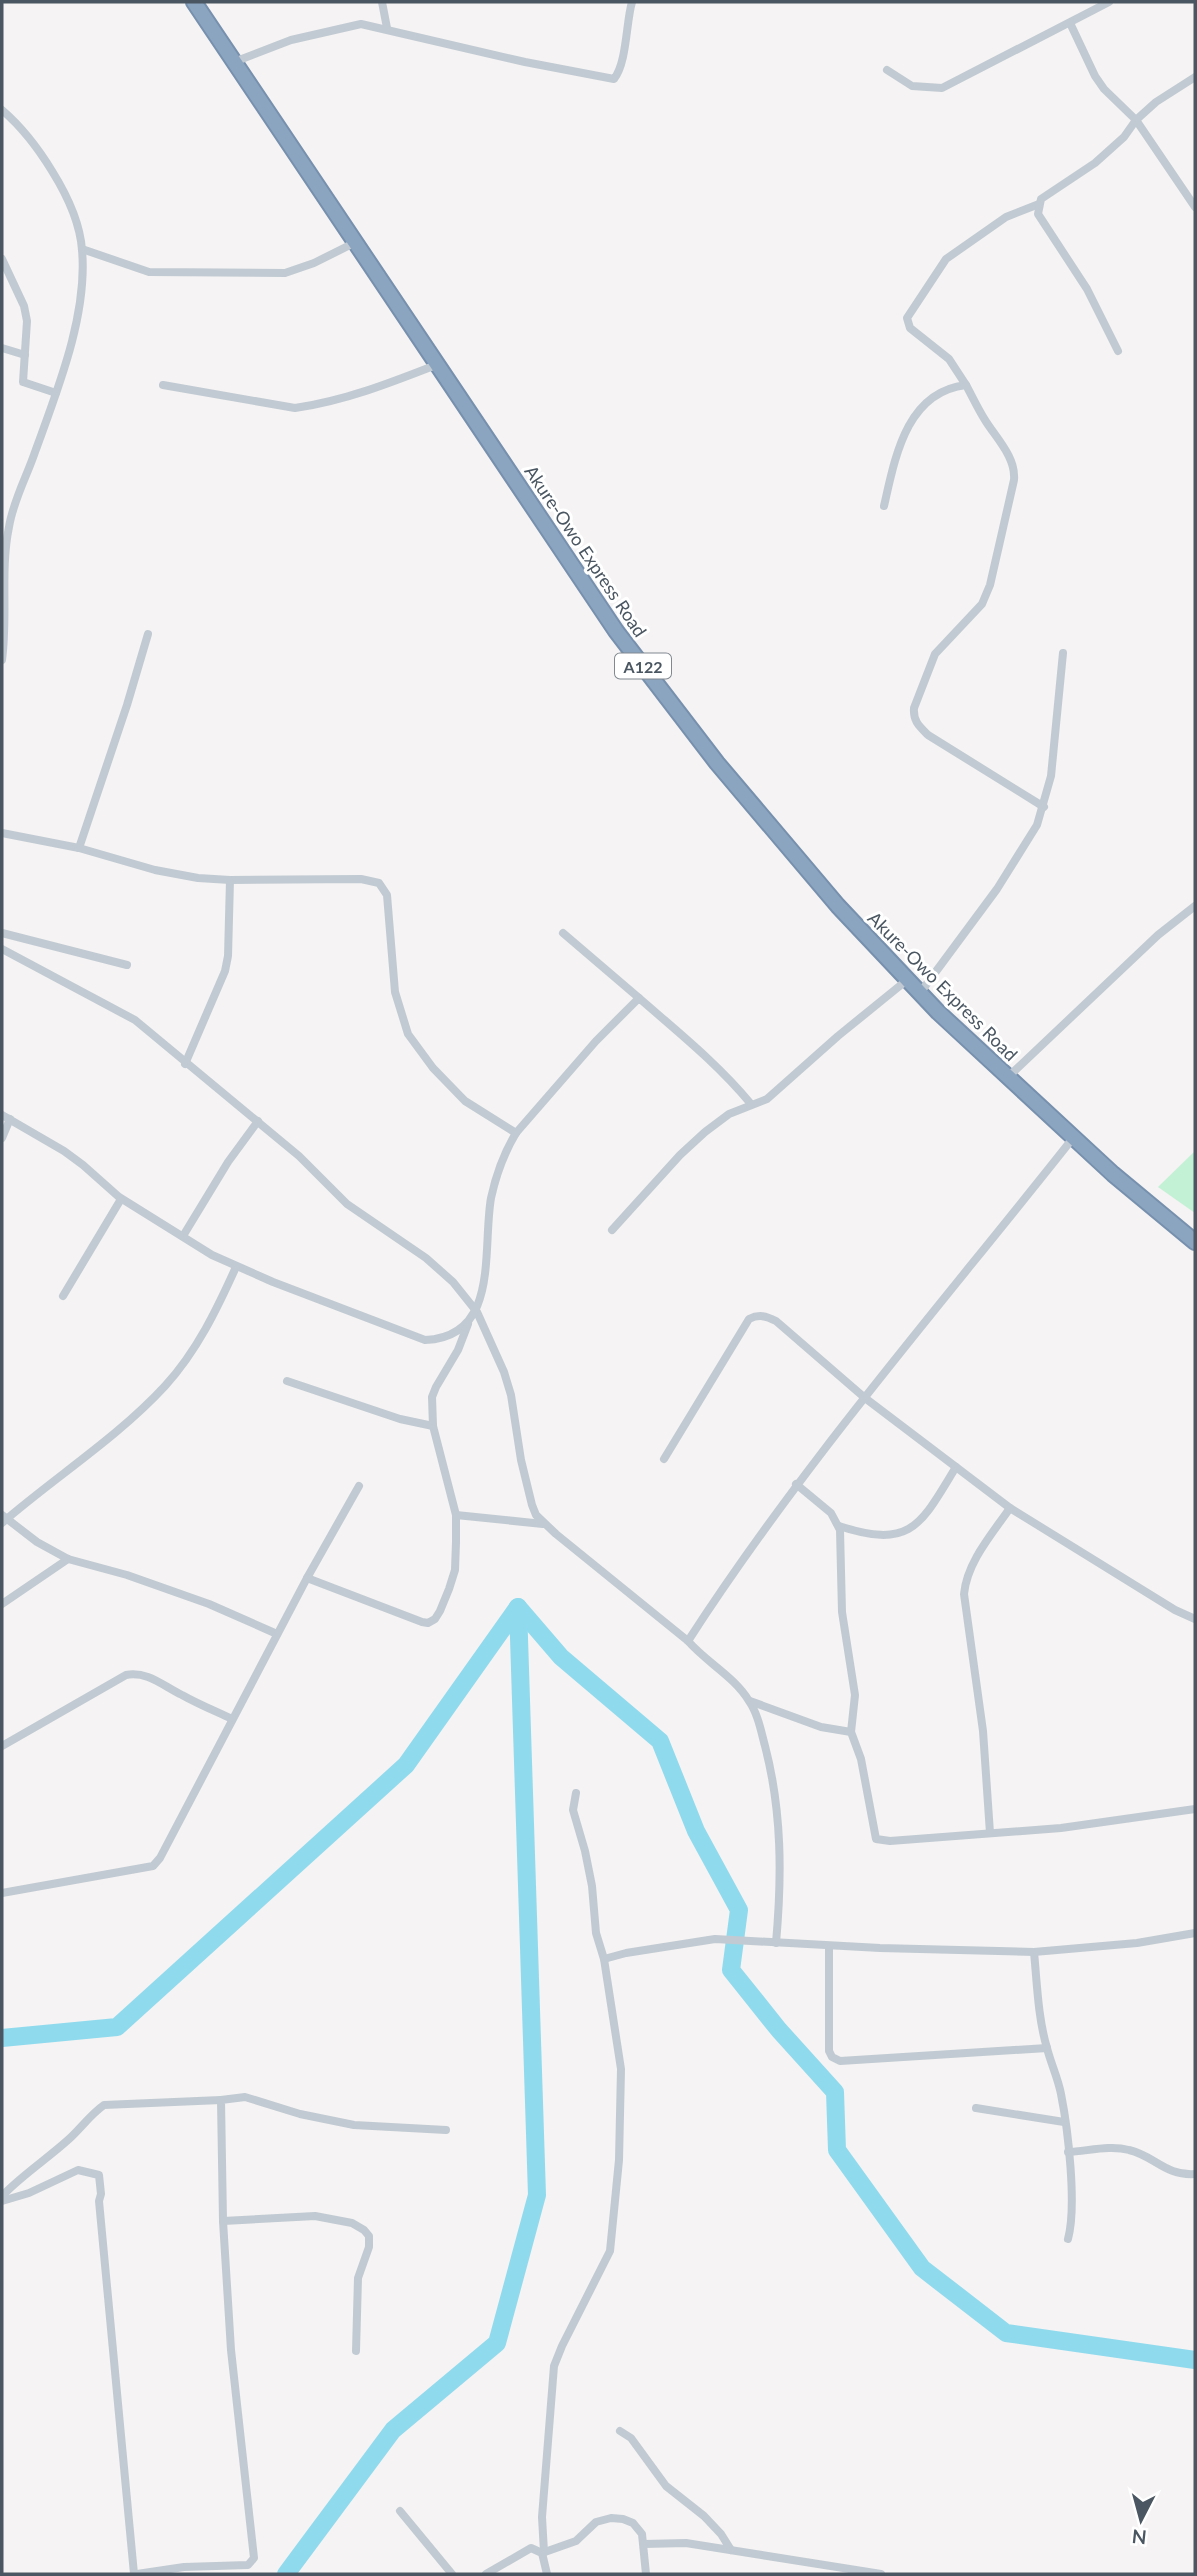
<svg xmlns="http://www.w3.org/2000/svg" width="1197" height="2576" viewBox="0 0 1197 2576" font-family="Lato,sans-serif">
  <rect width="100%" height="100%" fill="#f5f3f3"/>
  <path fill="#c3f1d5" d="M1195 1151V1213L1158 1187Z"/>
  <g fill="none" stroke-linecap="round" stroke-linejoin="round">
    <g stroke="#90daee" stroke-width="18">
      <path d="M2 2038 117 2027 406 1765 518 1607 561 1657 660 1741 696 1831 739 1910 731 1970 779 2030 835 2092 837 2150 922 2268 1006 2333 1195 2360"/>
      <path d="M286 2574 393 2430 497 2343 537 2195 518 1607"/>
    </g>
    <defs>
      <path id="highway" d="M194 2 616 631 717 763 838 906 938 1012 1113 1174 1195 1242"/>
    </defs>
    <use href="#highway" stroke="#7690ad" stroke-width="18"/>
    <g stroke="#c1cad2" stroke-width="8">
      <path d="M382 2 387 28"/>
      <path d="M1070 23 1095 76 1104 89 1136 120 1195 207"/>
      <path d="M234 62 291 40 361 24 525 62 614 79C627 63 626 22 632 2"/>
      <path d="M887 70 912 86 942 88 1109 2"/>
      <path d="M2 110C23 128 38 148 52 171 67 195 80 222 82 250 88 315 57 391 35 452 27 476 13 501 9 527 0 570 8 616 2 660"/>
      <path d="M82 249 149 272 285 273 314 263 356 242"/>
      <path d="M2 259 24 306 27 321 23 382 56 393"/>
      <path d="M2 348 25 355"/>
      <path d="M1118 351 1087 289 1038 214 1041 199 1095 163 1124 137 1136 120 1156 102 1195 77"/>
      <path d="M163 385 295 408C344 401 390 383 436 365"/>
      <path d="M966 385 949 359 910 328 907 318 946 259 1006 217 1039 204"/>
      <path d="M884 506C895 458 906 392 966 385 972 396 978 409 985 420 996 438 1016 457 1014 480L990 585 982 604 935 654 914 708C913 721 919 726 928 735L1044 807"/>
      <path d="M2 833 79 848 155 870 198 878 230 880 361 879 379 883 387 895 395 992 408 1034 433 1068 465 1101 516 1133"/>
      <path d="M79 848 127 705 148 634"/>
      <path d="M2 933 127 965"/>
      <path d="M563 933 639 998"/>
      <path d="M2 949 135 1020 299 1156 347 1204 426 1258 453 1282 477 1312 504 1372 511 1395 521 1460 532 1505 536 1515 556 1534 688 1641C706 1662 735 1677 749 1701 758 1714 761 1731 765 1746 782 1811 782 1876 776 1943"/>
      <path d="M920 993 997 889 1037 825 1051 776 1063 653"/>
      <path d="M185 1064 225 971 228 956 230 880"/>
      <path d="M1007 1078 1158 935 1195 906"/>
      <path d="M2 1115 64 1151 83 1165 119 1197 212 1255 273 1282 425 1340C500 1337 482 1250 491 1198 496 1175 504 1153 516 1133L596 1041 639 998C678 1032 718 1064 751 1104"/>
      <path d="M2 1138 10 1119"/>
      <path d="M612 1230 680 1155 705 1132 729 1114 767 1099 838 1036 907 980"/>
      <path d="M183 1236 228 1162 258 1121"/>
      <path d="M63 1296 121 1199"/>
      <path d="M287 1381 400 1419 433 1426"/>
      <path d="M664 1459 749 1319C759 1314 766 1316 776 1321L865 1398 1010 1508 1175 1610 1195 1619"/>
      <path d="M796 1484 831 1513 840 1530 842 1612 855 1695 851 1732 861 1759 876 1839 890 1841 1061 1828 1195 1809"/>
      <path d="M2 1515 37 1542 68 1559 127 1575 209 1604 277 1634"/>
      <path d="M456 1515 543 1524"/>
      <path d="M2 1523C55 1477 117 1438 165 1386 197 1351 217 1309 236 1267"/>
      <path d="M839 1526C912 1550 921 1524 956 1467"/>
      <path d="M307 1578 422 1622 428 1623 435 1619 440 1611 449 1589 455 1570 456 1542V1515L433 1426 432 1397 436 1387 458 1350 468 1324"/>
      <path d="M2 1604 68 1559"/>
      <path d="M688 1641C803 1463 942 1304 1073 1138"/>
      <path d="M750 1701 821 1727 851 1732"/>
      <path d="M2 1746 126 1675C148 1671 163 1686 182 1695 198 1704 215 1711 232 1719"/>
      <path d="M990 1833 983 1731 964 1594C967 1562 992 1534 1010 1508"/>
      <path d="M2 1893 153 1866 160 1858 307 1578 359 1486"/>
      <path d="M829 1946V2051L832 2057 840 2061 1047 2048"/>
      <path d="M1034 1952C1037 1983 1038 2018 1047 2048 1051 2064 1058 2078 1061 2094 1068 2129 1077 2206 1068 2239"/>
      <path d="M604 1959 626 1953 715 1939 880 1948 1034 1952 1137 1943 1195 1933"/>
      <path d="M976 2108 1064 2122"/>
      <path d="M1068 2152C1088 2151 1110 2145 1129 2150 1155 2156 1165 2176 1195 2174"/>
      <path d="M2 2196C22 2175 47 2159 69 2139 81 2128 91 2114 104 2105L221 2100"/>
      <path d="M2 2201 29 2193 78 2170 99 2175 101 2194 99 2201 134 2574"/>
      <path d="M223 2221 315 2216 352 2223 364 2230 369 2236V2247L358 2278 356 2351"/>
      <path d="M620 2431 631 2438 666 2486 704 2516 721 2534 731 2550"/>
      <path d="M400 2511 452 2574"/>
      <path d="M644 2544 686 2543 881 2574"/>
      <path d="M544 2552 542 2517 554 2366 562 2346 610 2251 619 2160 621 2069 604 1959 596 1933 592 1886 585 1851 573 1810 576 1793"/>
      <path d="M542 2553 576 2541 596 2522 611 2518 623 2519 633 2523 642 2534 646 2574"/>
      <path d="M137 2574 184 2567 248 2565 254 2558 231 2350 223 2221 221 2100 245 2097 300 2114 354 2125 446 2130"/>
      <path d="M486 2574 531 2548 542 2553 547 2574"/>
    </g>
    <use href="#highway" stroke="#8ba5c1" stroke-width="14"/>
  </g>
  <g text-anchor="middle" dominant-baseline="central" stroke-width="6" stroke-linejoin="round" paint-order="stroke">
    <rect fill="#fff" stroke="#808990" stroke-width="2" x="615" y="653.5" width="56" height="25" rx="5"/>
    <g font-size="16" font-weight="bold" fill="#4a5661">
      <text x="643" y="666">A122</text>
    </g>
    <g font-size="18" fill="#4a5661" stroke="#fff">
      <text transform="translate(586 551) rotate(56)">Akure-Owo Express Road</text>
      <text transform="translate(943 986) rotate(45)">Akure-Owo Express Road</text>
    </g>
  </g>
  <rect width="1197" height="2576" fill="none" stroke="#4a5661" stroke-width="7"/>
  <g transform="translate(1141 2520) rotate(186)" stroke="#ffffff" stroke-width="5" paint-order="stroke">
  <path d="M0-5L12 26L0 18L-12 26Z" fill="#4a5661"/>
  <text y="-10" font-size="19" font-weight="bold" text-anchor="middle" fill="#4a5661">N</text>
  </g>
</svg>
